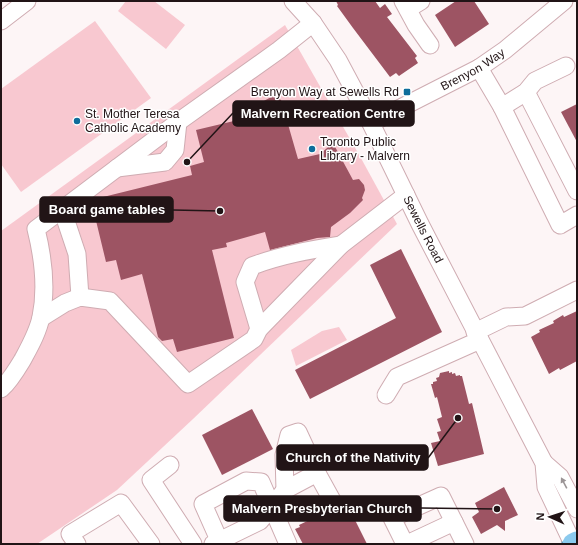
<svg xmlns="http://www.w3.org/2000/svg" width="578" height="545" viewBox="0 0 578 545" font-family="Helvetica,sans-serif">
  <rect width="100%" height="100%" fill="#fdf5f6"/>
  <g fill="#f8c8d0">
    <path d="M126 1H154L185 25 166 49 118 11Z"/>
    <path d="M95 21 151 98 21 192 1 164V89Z"/>
    <path d="M285 25 362 160 397 224 193 419 117 490 37 544H1V231Z"/>
    <path d="M339 327 347 340 296 366 291 350 322 331Z"/>
  </g>
  <g fill="#9d5463">
    <path d="M336 1H375L380 8 385 4 392 14 387 17 417 56 415 58 418 63 399 76 396 73 390 77 353 28 337 6 338 5Z"/>
    <path d="M456 1H474L489 24 455 47 435 15Z"/>
    <path d="M273 96 281 100 298 159 320 154 333 143 353 180 359 179 364 185 365 190 362 198 363 200 350 213 331 227 330 237 317 238 270 250 265 232 226 243 227 247 212 250 234 338 177 352 173 339 162 341 158 337 142 274 121 280 116 260 106 262 91 200 192 175 190 166 204 162 196 130 259 115 262 102Z"/>
    <path d="M577 104V142L561 112Z"/>
    <path d="M401 249 442 332 310 399 295 370 396 318 370 265Z"/>
    <path d="M577 311V361L560 370 559 368 549 374 531 337 540 332 539 330 554 323 553 321 563 315 564 317Z"/>
    <path d="M449 371V373L452 372V374L455 373 456 376 460 375V376H462L469 404 472 403 484 454 438 466 431 443 440 441 437 432 441 431 437 419 442 417 437 397 435 398 431 384H433V382L437 381 436 378 439 377 440 373Z"/>
    <path d="M252 409 273 449 222 475 202 435Z"/>
    <path d="M504 487 518 515 505 521V531L497 525 481 534 472 517 479 512 475 503Z"/>
    <path d="M347 509 352 519 354 518 367 544H303L295 529 300 527 299 525 328 511 329 512H334L336 515Z"/>
  </g>
  <g fill="none" stroke-linecap="round" stroke-linejoin="round">
    <defs>
      <g id="minor">
        <path id="s1" d="M293 1 313 23 338 60 362 105 420 224 544 463 546 487 573 544"/>
        <path d="M403 1 416 25 430 45"/>
        <path d="M408 9 421 1"/>
        <path d="M1 21 27 1"/>
        <path d="M479 68 502 107 560 225 577 215"/>
        <path d="M526 92 577 191"/>
        <path d="M502 107 526 92 535 81 566 66"/>
        <path id="s2" d="M371 123 479 68 505 50 564 1"/>
        <path d="M117 168 165 162 175 150 178 122"/>
        <path d="M62 209 77 254 80 297"/>
        <path d="M41 318 65 303 80 297 110 301 188 384 254 339 259 329 341 245 406 195"/>
        <path d="M259 329 245 282 252 266C281 255 310 250 341 245"/>
        <path d="M475 332 506 317 525 316 577 290"/>
        <path d="M1 389C10 381 17 369 23 359 30 346 38 332 41 317 47 288 43 257 36 229L178 122 279 50 313 23"/>
        <path d="M386 395 397 377 480 340"/>
        <path d="M544 463 560 477 577 509"/>
        <path d="M170 465 151 480 193 544"/>
        <path d="M285 490 284 455 289 435 298 432 317 473 333 502"/>
        <path d="M219 540 203 504 246 481 261 482 288 544"/>
        <path d="M77 544 70 534 121 503 151 544"/>
        <path d="M213 544 260 521 285 490 317 473"/>
        <path d="M405 544 392 518 441 496 465 544"/>
        <path d="M407 544 454 522"/>
      </g>
      <path id="major" d="M573 544 577 542"/>
    </defs>
    <use href="#minor" stroke="#cfacb2" stroke-width="19"/>
    <use href="#major" stroke="#34749b" stroke-width="23"/>
    <use href="#minor" stroke="#fff" stroke-width="17"/>
    <use href="#major" stroke="#8bcaee" stroke-width="21"/>
  </g>
  <defs><path id="oneway-solid" d="M-6-.8H1V-3.2L6.5 0L1 3.2V.8H-6Z"/></defs>
  <use fill="#9b9596" href="#oneway-solid" transform="translate(564 483) rotate(-118)"/>
  <g fill="#0e6d9b" stroke="#fff" stroke-width="1.5">
    <rect x="403" y="88" width="8" height="8" rx="2"/>
    <circle cx="77" cy="121" r="4"/>
    <circle cx="312" cy="149" r="4"/>
  </g>
  <g text-anchor="middle" dominant-baseline="central" stroke-width="3" stroke-linejoin="round" paint-order="stroke">
    <g font-size="12" fill="#211416" stroke="#fff">
      <text stroke="none"><textPath href="#s2" startOffset="115">Brenyon Way</textPath></text>
      <text stroke="none"><textPath href="#s1" startOffset="264">Sewells Road</textPath></text>
    </g>
    <g font-size="12" fill="#211416" stroke="#fff" text-anchor="start">
      <text x="399" y="92" text-anchor="end">Brenyon Way at Sewells Rd</text>
      <text x="85" y="114">St. Mother Teresa<tspan x="85" dy="14">Catholic Academy</tspan></text>
      <text x="320" y="142">Toronto Public<tspan x="320" dy="14">Library - Malvern</tspan></text>
    </g>
  </g>
  <path fill="none" stroke="#211416" stroke-width="1.5" d="M187 162L233 113M220 211L173 210M458 418L428 458M497 509L421 508"/>
  <g fill="#211416" stroke="#fff" stroke-width="1.5">
    <circle cx="187" cy="162" r="4"/>
    <circle cx="220" cy="211" r="4"/>
    <circle cx="458" cy="418" r="4"/>
    <circle cx="497" cy="509" r="4"/>
  </g>
  <g fill="#211416" stroke="#211416" stroke-width="1.5">
    <rect x="233" y="101" width="181" height="25" rx="4"/>
    <rect x="40" y="197" width="133" height="25" rx="4"/>
    <rect x="277" y="445" width="151" height="25" rx="4"/>
    <rect x="224" y="496" width="197" height="25" rx="4"/>
  </g>
  <g font-size="13" text-anchor="middle" font-weight="bold" fill="#fff">
    <text x="323" y="118">Malvern Recreation Centre</text>
    <text x="107" y="214">Board game tables</text>
    <text x="353" y="462">Church of the Nativity</text>
    <text x="322" y="513">Malvern Presbyterian Church</text>
  </g>
  <rect width="578" height="545" fill="none" stroke="#211416" stroke-width="4"/>
  <g transform="translate(550 517) rotate(273)" stroke="#ffffff" stroke-width="3" paint-order="stroke">
  <path d="M0-3L7 15L0 10L-7 15Z" fill="#211416"/>
  <text y="-6" font-size="11" font-weight="bold" text-anchor="middle" fill="#211416">N</text>
  </g>
</svg>
